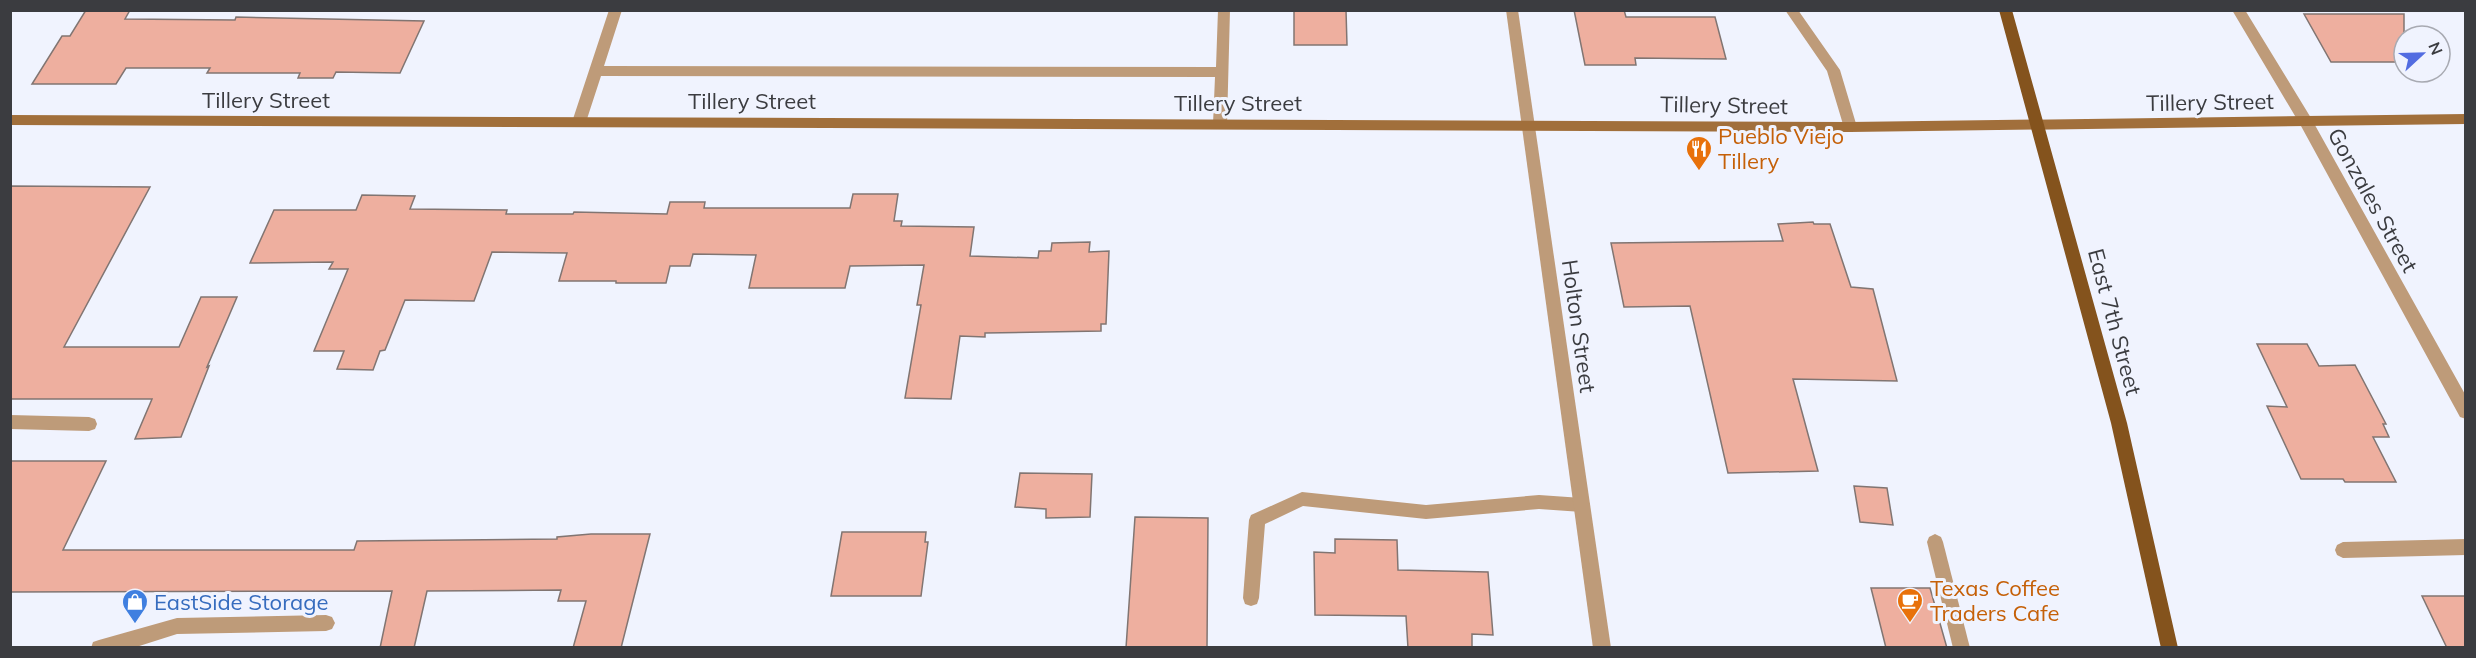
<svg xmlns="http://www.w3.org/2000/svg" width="2476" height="658" viewBox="0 0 2476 658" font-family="Mulish,sans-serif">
  <rect width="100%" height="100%" fill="#f0f3fe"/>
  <g fill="#eeaf9f" stroke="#817572" stroke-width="1.5">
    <path d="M86 10H130L125 19 235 20 236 17 424 21 400 73 336 72 333 78H298L300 73H207L210 68H126L116 84H32L62 36H70Z"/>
    <path d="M1294 10H1346L1347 45H1294Z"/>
    <path d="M1574 10H1624L1626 17H1715L1726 59 1635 58 1636 65H1585Z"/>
    <path d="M2304 14H2404V62H2331Z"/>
    <path d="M10 186 150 187 64 347H179L201 297H237L207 367 209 366 181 437 135 439 152 399H10Z"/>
    <path d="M853 194H898L894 221H902L901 226 974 227 970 256 1038 258 1039 251H1051L1052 243 1090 242 1089 252 1109 251 1106 324H1101V331L985 333V337L960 336 951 399 905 398 921 305H917L924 265 850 266 845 288H749L756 255 693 254 690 266H670L666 283H616V281H559L567 253 492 252 474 301 405 300 385 350 380 351 373 370 337 369 344 351H314L348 269H329L333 262 250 263 274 210H356L362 195 415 196 410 209 507 210 506 214H573L574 212 667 214 670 202H705L704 208H850Z"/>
    <path d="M1813 222 1814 224H1830L1851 287 1873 289 1897 381 1793 379 1818 471 1728 473 1690 306 1624 307 1611 243 1783 241 1778 224Z"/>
    <path d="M2257 344H2307L2319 366 2355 365 2386 424H2383L2389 437H2373L2396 482H2345L2343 479H2301L2267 406 2287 407Z"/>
    <path d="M10 461H106L63 550H354L357 541 557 539V537L591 534H650L621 648H573L586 601H558L561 590 427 591 414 648H380L392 591 10 592Z"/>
    <path d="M1020 473 1092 474 1090 517 1046 518V509L1015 507Z"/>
    <path d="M1854 486 1887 488 1893 525 1860 522Z"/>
    <path d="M1135 517 1208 518 1207 648H1126Z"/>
    <path d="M842 532H926L925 542H928L921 596H831Z"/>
    <path d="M1335 539 1397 540 1398 570 1488 572 1493 635 1472 634V648H1408L1406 616 1315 615 1314 552 1335 553Z"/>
    <path d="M1871 588H1930L1947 648H1886Z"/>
    <path d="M2422 596H2466V648H2447Z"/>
  </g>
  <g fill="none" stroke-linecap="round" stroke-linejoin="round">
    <g fill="#be9b79" fill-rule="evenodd">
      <path d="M609 10H622L604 66 1216 67 1218 10H1230L1227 124 1220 129 1213 124 1215 77 601 76 586 122 579 127 572 122Z"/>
      <path d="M1785 10H1798L1840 70 1857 127 1855 131H1845L1827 71Z"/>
      <path d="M10 415 89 417 95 419 97 424 95 429 89 431 10 429Z"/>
      <path d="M1302 492 1426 505 1539 495 1582 498 1588 500 1590 505 1588 510 1582 512 1539 509 1426 519 1303 506 1265 524 1259 598 1257 604 1251 606 1245 604 1243 598 1249 520 1251 515Z"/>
      <path d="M1935 534 1941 537 1943 542 1970 648H1953L1927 542 1929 537Z"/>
      <path d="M2466 539V555L2343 558 2337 555 2335 550 2337 545 2343 542Z"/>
      <path d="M326 615 332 617 335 623 332 629 326 631 177 634 133 648H91L93 642 99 640 177 618Z"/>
    </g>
    <g fill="#be9b79" fill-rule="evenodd">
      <path d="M1506 10H1518L1611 648H1593Z"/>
      <path d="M2232 10H2245L2311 118 2466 396V419L2460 417 2301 126Z"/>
    </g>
    <path fill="#a16f3b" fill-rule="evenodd" d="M2466 114V124L1850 132 10 125V115L1850 122Z"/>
    <path fill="#84531d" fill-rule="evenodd" d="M1999 10H2012L2127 423 2178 648H2161L2111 423Z"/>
  </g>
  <defs>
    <symbol id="restaurant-pin" viewBox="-11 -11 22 30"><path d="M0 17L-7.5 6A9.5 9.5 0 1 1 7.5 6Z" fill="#e8710a" stroke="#f0f3fe"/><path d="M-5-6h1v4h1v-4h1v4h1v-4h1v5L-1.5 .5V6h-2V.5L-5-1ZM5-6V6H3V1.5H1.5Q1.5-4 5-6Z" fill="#fff"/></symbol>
    <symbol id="cafe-pin" viewBox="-11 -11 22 30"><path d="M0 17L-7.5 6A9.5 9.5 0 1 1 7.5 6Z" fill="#e8710a" stroke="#f0f3fe"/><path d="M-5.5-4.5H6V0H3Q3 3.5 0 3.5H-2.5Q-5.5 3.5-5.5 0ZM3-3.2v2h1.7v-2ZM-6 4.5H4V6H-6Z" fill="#fff"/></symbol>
    <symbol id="shop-pin" viewBox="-11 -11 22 30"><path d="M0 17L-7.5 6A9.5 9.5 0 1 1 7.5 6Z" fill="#3f7fe0" stroke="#f0f3fe"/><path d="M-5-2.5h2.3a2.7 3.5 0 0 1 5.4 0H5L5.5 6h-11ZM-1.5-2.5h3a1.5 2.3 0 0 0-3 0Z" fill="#fff"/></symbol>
  </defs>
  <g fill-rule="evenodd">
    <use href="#restaurant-pin" x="1684" y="134" width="30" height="40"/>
    <use href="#cafe-pin" x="1895" y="586" width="30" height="40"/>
    <use href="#shop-pin" x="120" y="587" width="30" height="40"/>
  </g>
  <g text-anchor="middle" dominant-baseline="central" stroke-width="6" stroke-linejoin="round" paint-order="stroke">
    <g font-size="22" fill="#3b3c40" stroke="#f0f3fe">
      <text x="266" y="100">Tillery Street</text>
      <text x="752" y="101">Tillery Street</text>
      <text transform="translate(2210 102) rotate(-1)">Tillery Street</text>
      <text x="1238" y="103">Tillery Street</text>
      <text transform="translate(1724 105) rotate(1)">Tillery Street</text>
      <text transform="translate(2373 200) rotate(61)">Gonzales Street</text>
      <text transform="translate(2115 322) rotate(75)">East 7th Street</text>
      <text transform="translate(1579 326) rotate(82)">Holton Street</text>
    </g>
    <g font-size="22" fill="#c56008" stroke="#f0f3fe" text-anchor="start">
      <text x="1718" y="136">Pueblo Viejo<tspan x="1718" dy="25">Tillery</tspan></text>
      <text x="1930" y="588">Texas Coffee<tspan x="1930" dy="25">Traders Cafe</tspan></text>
    </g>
    <g font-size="22" fill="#366cbe" stroke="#f0f3fe" text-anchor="start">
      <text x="154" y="602">EastSide Storage</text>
    </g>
  </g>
  <rect width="2476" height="658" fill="none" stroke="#3b3c40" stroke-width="24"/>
  <g transform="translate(2422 54) rotate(68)"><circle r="28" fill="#f0f3fe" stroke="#a8aab2" stroke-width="1.5"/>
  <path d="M0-4.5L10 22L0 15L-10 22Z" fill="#526ce1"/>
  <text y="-9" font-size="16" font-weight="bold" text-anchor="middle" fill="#3b3c40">N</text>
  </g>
</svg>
